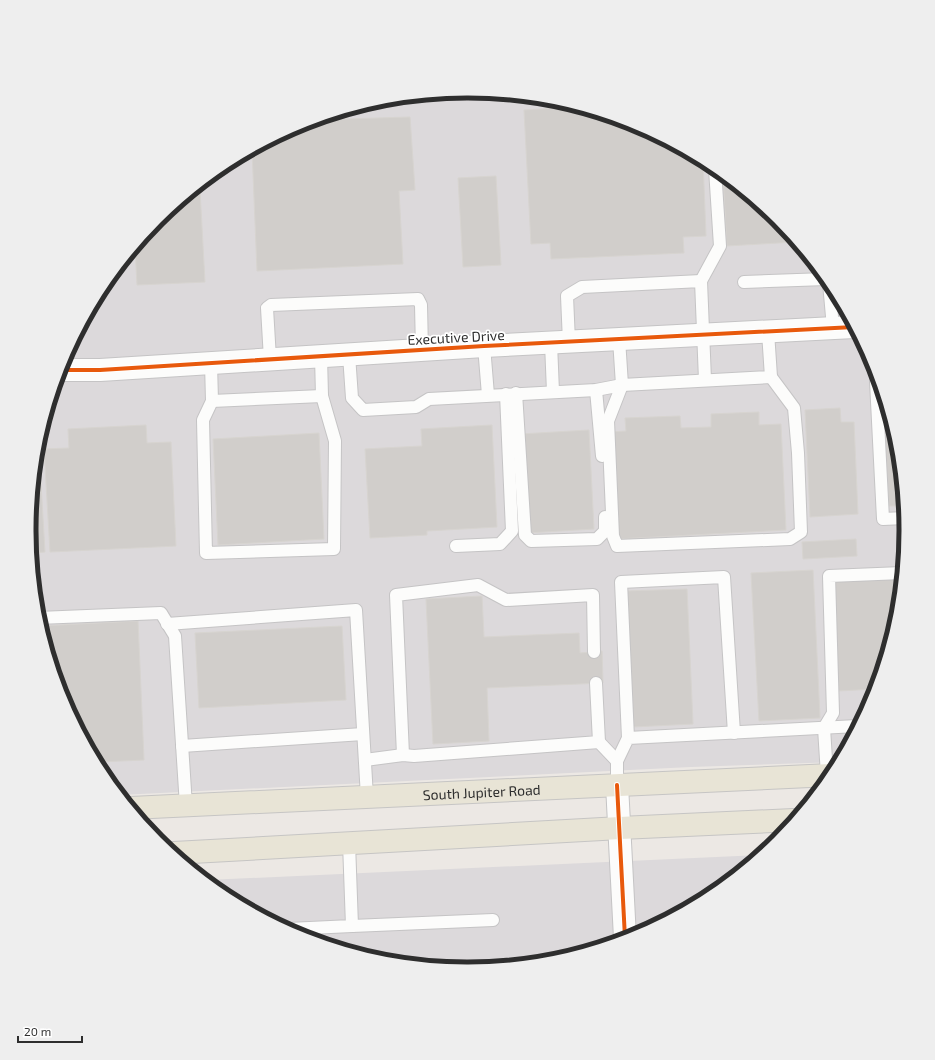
<svg xmlns="http://www.w3.org/2000/svg" width="935" height="1060" viewBox="0 0 935 1060" font-family="'Exo 2',sans-serif">
  <rect width="100%" height="100%" fill="#ece8e4"/>
  <g fill="#dcd9db">
    <path d="M468 92 553 100 636 125 711 166 778 220 832 287 873 362 898 445 906 530 898 616 873 698 838 762 691 767 120 795 103 773 62 698 37 615 29 530 37 444 62 362 103 286 158 220 224 165 300 125 382 100Z"/>
    <path d="M760 855 711 895 635 935 553 960 467 968 382 960 299 935 224 894 207 880Z"/>
  </g>
  <g fill="#d1cecb" stroke="#d7d4d0">
    <path d="M577 107 636 125 703 161 706 236 683 237 684 253 551 259 550 243 531 244 524 110Z"/>
    <path d="M410 117 415 190 399 191 403 264 257 271 252 150 300 125 314 120Z"/>
    <path d="M723 175 778 220 796 242 727 246Z"/>
    <path d="M496 176 501 265 463 267 458 178Z"/>
    <path d="M194 190H200L205 282 137 285 135 248 158 220Z"/>
    <path d="M883 405H886L898 445 904 506H889Z"/>
    <path d="M840 408 841 422H854L858 514 810 517 805 410Z"/>
    <path d="M759 412V425L781 424 786 530 616 539 611 432 626 431 625 418 680 416 681 428 711 427V414Z"/>
    <path d="M146 425 147 443 171 442 176 546 50 552 44 449 69 448 68 429Z"/>
    <path d="M492 425 497 527 427 531V535L370 538 365 449 422 446 421 429Z"/>
    <path d="M589 430 594 529 526 533 521 434Z"/>
    <path d="M319 433 324 539 218 545 213 439Z"/>
    <path d="M37 448H39L45 552 31 553 29 530Z"/>
    <path d="M856 539 857 556 803 559 802 542Z"/>
    <path d="M813 570 820 718 759 721 751 573Z"/>
    <path d="M901 578 898 616 875 689 838 691 833 582Z"/>
    <path d="M687 589 693 724 632 727 626 591Z"/>
    <path d="M482 596 484 637 579 633 580 653 602 651 603 683 487 688 489 741 433 744 426 599Z"/>
    <path d="M138 621 144 760 97 762 75 721 74 702H65L62 698 41 626Z"/>
    <path d="M342 626 346 700 199 708 195 633Z"/>
  </g>
  <g fill="none" stroke-linecap="round" stroke-linejoin="round">
    <defs>
      <g id="lane">
        <path d="M701 281 720 246 715 169"/>
        <path d="M744 282 826 279"/>
        <path d="M829 283 833 328"/>
        <path d="M619 339 622 385 771 377 768 332"/>
        <path d="M569 342 567 296 582 287 701 281 705 380"/>
        <path d="M551 343 553 392"/>
        <path d="M484 346 488 395"/>
        <path d="M349 355 352 398 363 410 416 407 429 399 596 390 622 385"/>
        <path d="M270 359 267 308 271 305 418 299 421 305 422 350"/>
        <path d="M211 363 212 401 203 420 206 553 334 549 335 441 322 396 321 356"/>
        <path d="M878 381 876 382 883 519 905 518"/>
        <path d="M622 385 608 421 613 536 617 546 790 539 801 532 798 453 794 408 771 377"/>
        <path d="M596 390 602 456"/>
        <path d="M516 393 525 535 531 541 597 539 605 531V517"/>
        <path d="M212 401 322 396"/>
        <path d="M456 546 500 544 512 531 506 394"/>
        <path d="M38 618 161 613 175 636 186 806"/>
        <path d="M167 624 356 610 367 797"/>
        <path d="M628 738 621 582 724 577 734 733"/>
        <path d="M599 742 617 761V785"/>
        <path d="M182 746 363 734"/>
        <path d="M403 755 396 595 478 585 506 600 593 595 594 652"/>
        <path d="M365 760 403 755 414 756 599 742 596 683"/>
        <path d="M617 761 628 738 857 726"/>
        <path d="M827 775 824 728 833 713 829 576 902 573"/>
        <path d="M352 926 493 920"/>
        <path d="M288 929 352 926 349 843"/>
      </g>
      <g id="street">
        <path d="M60 370H100L484 346 854 327"/>
        <path d="M617 785 625 938"/>
      </g>
      <g id="primary">
        <path id="s1" d="M131 808 831 775"/>
        <path d="M174 853 620 828 794 820"/>
      </g>
    </defs>
    <use href="#lane" stroke="#c5c4c5" stroke-width="14"/>
    <use href="#street" stroke="#c5c4c5" stroke-width="24"/>
    <use href="#primary" stroke="#c6c5c4" stroke-width="24"/>
    <use href="#lane" stroke="#fcfcfb" stroke-width="12"/>
    <use href="#street" stroke="#fcfcfb" stroke-width="22"/>
    <use href="#primary" stroke="#e8e4d6" stroke-width="22"/>
    <defs>
      <g id="cycleway">
        <path d="M60 370H100L484 346 854 327"/>
        <path d="M617 785 625 938"/>
      </g>
    </defs>
    <use href="#cycleway" stroke="#fff" stroke-width="6"/>
    <use href="#cycleway" stroke="#e8590c" stroke-width="4"/>
  </g>
  <g text-anchor="middle" dominant-baseline="central" stroke-width="3.5" stroke-linejoin="round" paint-order="stroke">
    <g font-size="14" fill="#2e2e2e" stroke="#fff">
      <text transform="translate(456 337) rotate(-3)">Executive Drive</text>
      <text stroke="none"><textPath href="#s1" startOffset="351">South Jupiter Road</textPath></text>
    </g>
  </g>
  <path d="M0 0H935V1060H0ZM467 98H468A431 431 0 0 1 899 529V531A431 431 0 0 1 468 962H467A431 431 0 0 1 36 531V529A431 431 0 0 1 467 98Z" fill="#eee" fill-rule="evenodd"/>
  <path fill="none" stroke="#2e2e2e" stroke-width="5" d="M467 98H468A431 431 0 0 1 899 529V531A431 431 0 0 1 468 962H467A431 431 0 0 1 36 531V529A431 431 0 0 1 467 98Z"/>
  <path d="M18 1036v6h64v-6" fill="none" stroke="#2e2e2e" stroke-width="2"/>
  <text x="24" y="1036" font-size="12" fill="#2e2e2e" stroke="#ffffff" stroke-width="3" paint-order="stroke">20 m</text>
</svg>
